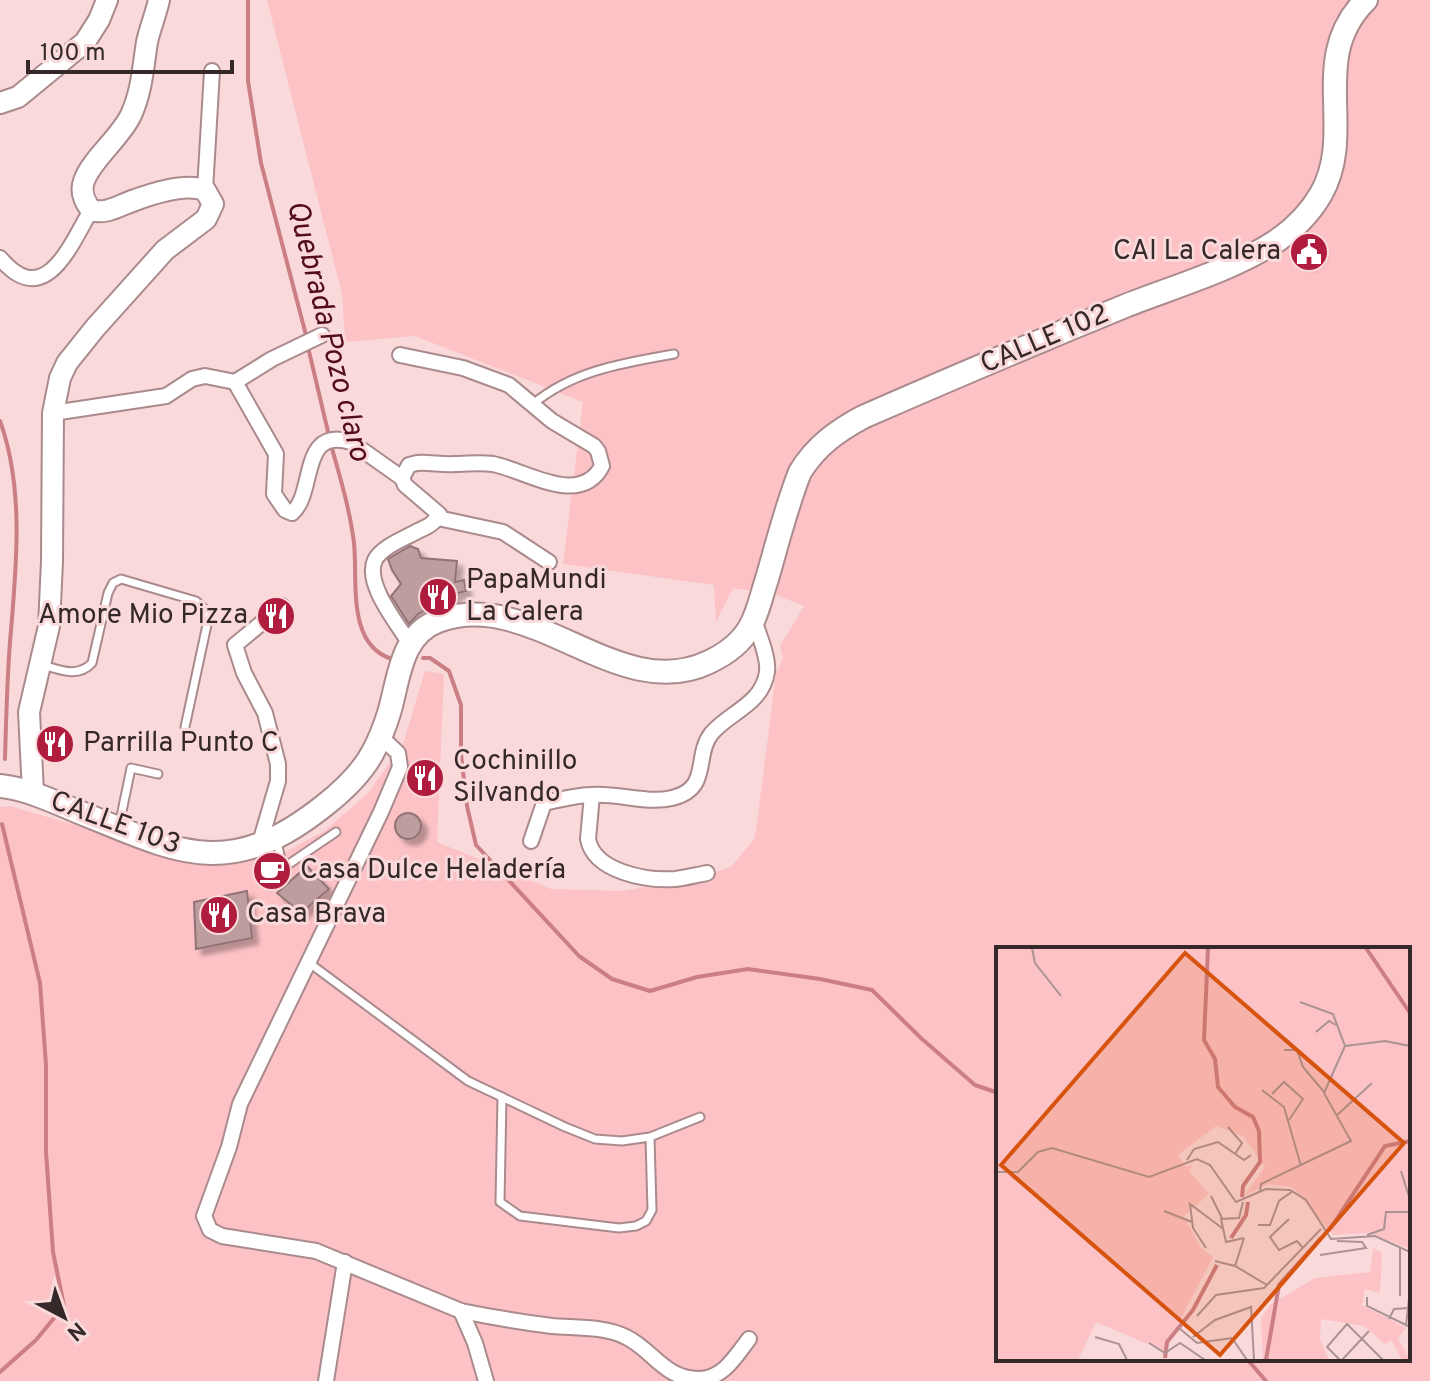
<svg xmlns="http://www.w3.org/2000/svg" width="1430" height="1381" viewBox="0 0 1430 1381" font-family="Overpass,sans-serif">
  <defs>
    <filter id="shadow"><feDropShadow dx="6" dy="6" stdDeviation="2" flood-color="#0004"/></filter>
  </defs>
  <rect width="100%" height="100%" fill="#fad9da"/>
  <path fill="#fcc2c5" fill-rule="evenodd" d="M267 0H1430V1381H0V807L10 806 119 838 228 861 276 857 326 830 368 793 403 744 425 671 444 674 437 842 551 889 623 891 696 878 731 867 755 838 776 674 783 658 780 646 804 606 771 593 733 588 716 622 714 585 563 564 583 402 415 336 345 342 342 294ZM998 949H1408V1359H998Z"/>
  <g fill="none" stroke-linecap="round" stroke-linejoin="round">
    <g stroke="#cb7e83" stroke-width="4">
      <path d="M248 0V81L261 163 307 339"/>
      <path d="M308 347 329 436"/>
      <path d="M0 421C25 490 16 570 10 642 7 681 6 720 5 759"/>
      <path d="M331 445C340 477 350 510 354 543 358 580 346 645 392 659"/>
      <path d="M423 658H430L449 671 461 705V754L467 806 476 845 579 956 612 979 650 991 697 977 748 969 820 979 872 990 922 1039 975 1085 998 1093"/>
      <path d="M1247 1359 1266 1381"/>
      <path d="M0 1372 36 1340 64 1306 53 1252 46 1152V1065L40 983 2 824"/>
    </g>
  </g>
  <g fill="#bd9d9e" stroke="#917375" stroke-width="2" filter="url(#shadow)">
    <path d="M1310 241 1320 252 1308 264 1298 252Z"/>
    <path d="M410 546 418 549 421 558 457 561 455 582 464 580 466 591 454 594 455 600 432 606 418 614 409 624 391 596 401 584 392 570 388 559Z"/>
    <circle cx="408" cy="826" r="13"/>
    <path d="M307 866 329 889 301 913 277 893Z"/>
    <path d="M247 891 252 938 196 949 194 902Z"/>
  </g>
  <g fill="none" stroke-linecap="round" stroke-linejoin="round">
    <defs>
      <g id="lane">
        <path d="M533 404C574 370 624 363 674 354"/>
        <path d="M43 665C60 670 78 678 92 663L108 593 113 583 121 579 196 601 208 612V620L185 727"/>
        <path d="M119 826 131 768 158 774"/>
        <path d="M277 841 282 865 286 866 336 832"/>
        <path d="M308 962 468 1081 565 1127 595 1139 622 1141 650 1137 700 1117"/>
        <path d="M502 1097 500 1202 520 1216 619 1228 636 1226 646 1221 652 1210 650 1137"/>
      </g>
      <g id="street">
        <path d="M205 190 212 71"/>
        <path d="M0 258C45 312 71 244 91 210"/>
        <path d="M400 355 463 368 509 385 552 421 594 446 598 451 602 466C580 508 525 470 493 464 480 462 467 464 455 464 442 465 429 462 417 463L409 465 402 478"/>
        <path d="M235 382 276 454 274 494 285 510 292 513C316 493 299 426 351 442L402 478 405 485 439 514C434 525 426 527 416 532 403 539 382 547 375 560 364 584 398 624 410 644"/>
        <path d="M53 413 166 396 192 379 205 376 235 382 272 359 322 335"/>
        <path d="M438 518 503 532 549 562"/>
        <path d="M380 736 398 753 400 767 381 812 240 1104 229 1147 204 1216 210 1230 222 1236 316 1251 461 1311 475 1343 486 1381"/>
        <path d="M592 795 588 839C594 872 647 881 675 879 685 878 696 875 707 873"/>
        <path d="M531 841 544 803C559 800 576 795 592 795 618 793 647 804 672 798 711 789 694 756 711 734 729 712 762 705 767 672 769 656 758 634 754 619"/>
        <path d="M259 846 278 781V764L265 713 244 673 235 645 282 606"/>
        <path d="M461 1311C491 1317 521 1322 552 1326 575 1328 604 1326 626 1337 653 1350 664 1379 699 1379 724 1378 735 1357 749 1339"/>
        <path d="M326 1381 345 1262"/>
      </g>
      <g id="secondary">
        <path d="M0 103 18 97 85 42 99 20 107 0"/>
        <path d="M33 793 29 712 49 626 52 561 53 413 60 378 67 363 95 328 165 250 206 219 213 204 205 190C186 183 154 193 135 200 120 205 106 215 91 210 84 201 80 192 84 181 91 160 120 138 131 115 142 91 143 67 147 42 150 28 156 14 159 0"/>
      </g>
      <path id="primary" d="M0 786C27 789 50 800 74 810 178 852 227 883 325 805 344 790 362 773 373 752 380 739 385 726 389 713 399 680 400 635 438 621 532 586 618 706 709 662 726 654 741 643 750 627 758 613 761 597 766 582 777 545 786 507 800 472 816 446 837 431 863 417 950 379 1037 342 1125 306 1173 287 1232 270 1275 242 1293 230 1310 213 1321 194 1357 131 1307 58 1366 0"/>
    </defs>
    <use href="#lane" stroke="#aa8a8c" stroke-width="11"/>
    <use href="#street" stroke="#aa8a8c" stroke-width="18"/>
    <use href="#secondary" stroke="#aa8a8c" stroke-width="24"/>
    <use href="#primary" stroke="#aa8a8c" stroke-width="26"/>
    <use href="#lane" stroke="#fff" stroke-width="7"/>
    <use href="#street" stroke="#fff" stroke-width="14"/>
    <use href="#secondary" stroke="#fff" stroke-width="20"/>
    <use href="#primary" stroke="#fff" stroke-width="22"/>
  </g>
  <defs>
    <symbol id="civic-disc" viewBox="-11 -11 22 22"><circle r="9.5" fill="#b01c3e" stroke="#fad9da"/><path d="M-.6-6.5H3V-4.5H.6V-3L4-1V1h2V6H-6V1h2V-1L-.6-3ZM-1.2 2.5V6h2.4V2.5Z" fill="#fff"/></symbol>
    <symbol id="restaurant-disc" viewBox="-11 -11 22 22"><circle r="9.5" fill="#b01c3e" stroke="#fad9da"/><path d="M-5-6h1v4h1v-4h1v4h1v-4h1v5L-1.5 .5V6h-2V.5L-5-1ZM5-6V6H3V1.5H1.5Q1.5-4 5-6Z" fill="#fff"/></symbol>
    <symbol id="cafe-disc" viewBox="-11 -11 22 22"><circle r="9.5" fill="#b01c3e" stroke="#fad9da"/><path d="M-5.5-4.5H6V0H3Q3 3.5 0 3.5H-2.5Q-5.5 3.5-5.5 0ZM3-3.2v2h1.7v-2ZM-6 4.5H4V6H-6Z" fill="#fff"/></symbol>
  </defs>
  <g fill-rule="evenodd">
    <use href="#civic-disc" x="1287" y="230" width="44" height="44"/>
    <use href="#restaurant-disc" x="416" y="575" width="44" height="44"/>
    <use href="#restaurant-disc" x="254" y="594" width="44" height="44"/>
    <use href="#restaurant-disc" x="33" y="722" width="44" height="44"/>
    <use href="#restaurant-disc" x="403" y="756" width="44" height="44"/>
    <use href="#cafe-disc" x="250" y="849" width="44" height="44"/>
    <use href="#restaurant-disc" x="197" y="893" width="44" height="44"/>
  </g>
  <g text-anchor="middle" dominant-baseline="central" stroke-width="6" stroke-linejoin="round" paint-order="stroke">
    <g font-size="28" fill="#352829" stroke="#fad9da" text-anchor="start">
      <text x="1281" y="252" text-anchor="end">CAI La Calera</text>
      <text x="466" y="581">PapaMundi<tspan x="466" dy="32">La Calera</tspan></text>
      <text x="248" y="616" text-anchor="end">Amore Mio Pizza</text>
      <text x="83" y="744">Parrilla Punto C</text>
      <text x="453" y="762">Cochinillo<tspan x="453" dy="32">Silvando</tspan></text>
      <text x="300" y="871">Casa Dulce Heladería</text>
      <text x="247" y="915">Casa Brava</text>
    </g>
    <g font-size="28" fill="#352829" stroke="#fad9da">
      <text transform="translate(1045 340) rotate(-23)">CALLE 102</text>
      <text transform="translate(115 824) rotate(20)">CALLE 103</text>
    </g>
    <g font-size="30" font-style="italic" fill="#530c1a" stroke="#fad9da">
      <text transform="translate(327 331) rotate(76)">Quebrada Pozo claro</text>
    </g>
  </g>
  <g transform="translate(996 947)">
    <rect width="414" height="414" fill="#fad9da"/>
    <path d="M0 1H414V302L373 286 337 288 296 240 273 237 248 249 269 220 247 189 220 179 182 208 190 220 197 217 193 224 213 247 188 269 205 301 217 310 168 404 100 375 82 413H0ZM377 301 386 306 384 346 369 342 366 358 410 381 402 391 414 413H406L395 393 389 397 368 379 325 372 324 392 333 413H267L265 371 275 357 319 331 374 325Z" fill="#fcc2c5"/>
    <path fill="none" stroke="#cb7e83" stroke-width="4" d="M212 1 208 93 219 112 222 140 239 160 257 170 263 184 264 215 247 239 246 250M370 1 414 66M334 282 389 199 414 194M235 291 250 268 252 255M169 411 171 395 197 363 221 318M270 413 283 338 325 291"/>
    <path fill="none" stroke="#ab9293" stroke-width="2" d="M36 1 39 16 65 49M304 55 337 67 349 99M320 85 333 74 340 78M349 99 389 94 414 99M288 103H301L307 120 328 145M266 143 288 160 305 219M276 147 288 135 307 152 293 173M340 169 376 136M232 180 246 196 239 207M191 213 198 202 222 195 248 213 255 208M405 224 414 253M0 225H22L42 205 56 201 153 230 201 212 214 218 240 255 270 242 294 243 310 253 335 292 379 289 414 305M264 245 265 237 355 194 328 146 349 99M215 249 226 271M247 255 243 271 225 272 230 295 248 291M168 264 196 275M293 272 274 290 283 303 301 294 307 301M262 278H274L283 254 297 244M371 288 388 282 390 265H414M210 301 197 281 194 257 226 281M324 308 370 301 366 295 341 294M219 314 239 319 271 338M239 319 248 291M404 349V300M371 350V359L414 380M201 369 220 348 268 341 325 282M393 372 398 362 414 361M410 379 414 342M183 381 201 396 236 391 251 413M99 390 123 397 131 413M197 390 219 373 255 360 258 413M153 396 169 406 184 396 209 413M344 413 331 400 351 377 387 413M346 413 373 384"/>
    <path fill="#d6540f" fill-opacity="0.15" stroke="#d6540f" stroke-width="4" d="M189 6 408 196 224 408 5 218Z"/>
    <rect width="414" height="414" fill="none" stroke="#352829" stroke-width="4"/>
  </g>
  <g transform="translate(64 1317) rotate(139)" stroke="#fad9da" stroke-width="6" paint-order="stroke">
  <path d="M0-6L14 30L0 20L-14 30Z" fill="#352829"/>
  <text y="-12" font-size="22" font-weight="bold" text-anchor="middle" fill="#352829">N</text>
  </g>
  <path d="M28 60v12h204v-12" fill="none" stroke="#352829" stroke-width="4"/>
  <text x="40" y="60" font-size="24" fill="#352829" stroke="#fad9da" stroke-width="6" paint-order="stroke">100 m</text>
</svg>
